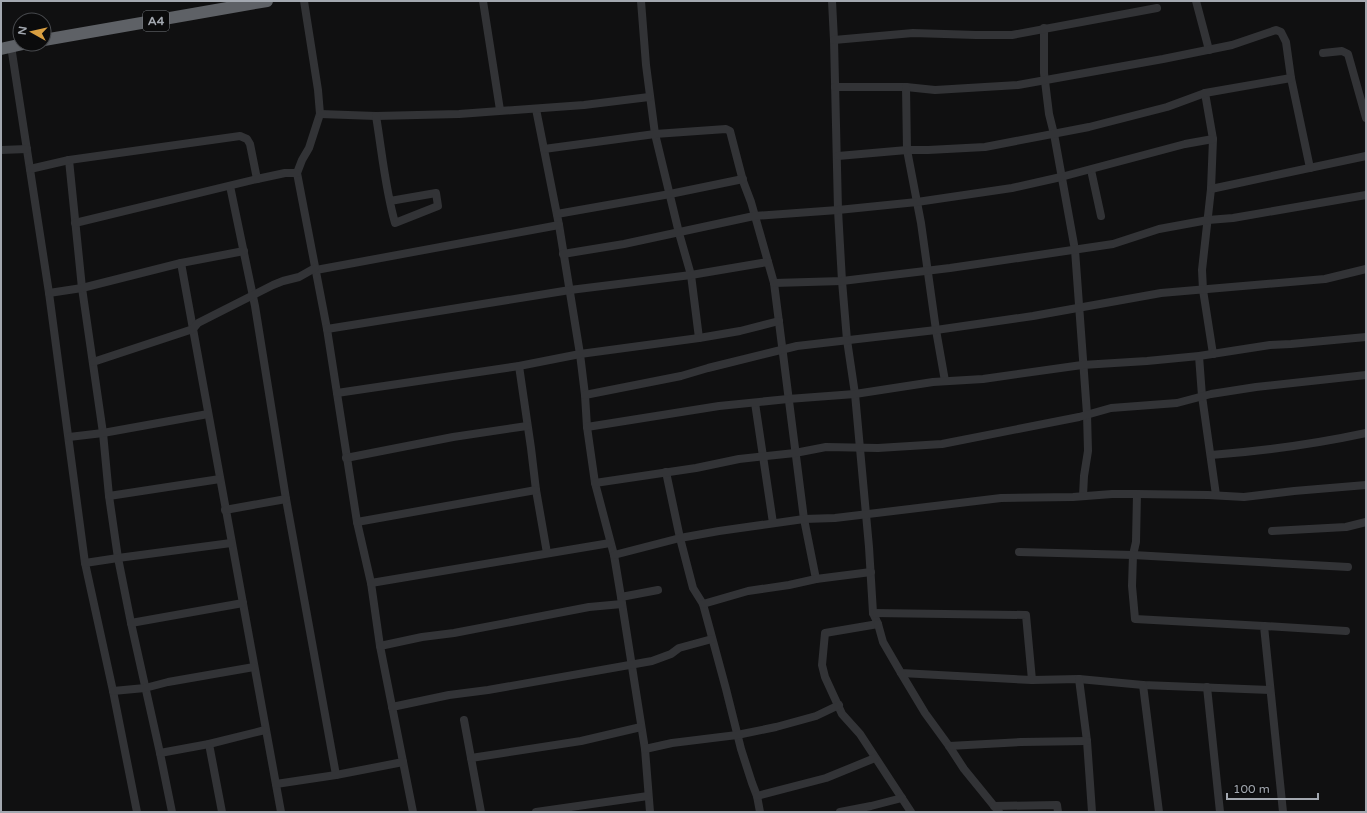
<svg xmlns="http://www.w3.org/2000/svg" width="1367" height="813" viewBox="0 0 1367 813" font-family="'Varela Round',sans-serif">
  <rect width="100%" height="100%" fill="#101011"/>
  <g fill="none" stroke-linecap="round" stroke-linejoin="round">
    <g stroke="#323336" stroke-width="8">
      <path d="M304 1 318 90 320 114 309 148 302 160 297 173 327 329 357 522 371 583 380 646 413 812"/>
      <path d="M483 1 500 110"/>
      <path d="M641 1 646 65 655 134 679 233 691 275 699 338"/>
      <path d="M832 1 834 40 838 210 842 281 847 340 855 394 869 547 873 613 878 624 825 633 822 665 825 677 842 714 860 734 911 812"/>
      <path d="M1196 1 1209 50"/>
      <path d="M1044 28V73L1049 114 1054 134 1075 250 1087 414 1088 451 1084 476 1083 496"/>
      <path d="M834 40 913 33 976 35H1012L1157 8"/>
      <path d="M11 46 49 293 85 563 113 691 137 812"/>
      <path d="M1323 53 1342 51 1348 54 1366 118"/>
      <path d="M835 87H906L935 90 1018 85 1163 59 1232 45 1276 30 1281 32 1286 42 1291 78 1310 168"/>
      <path d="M906 87 907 150 921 223 936 330 945 381"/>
      <path d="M1205 93 1213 139 1211 189 1202 270 1203 290 1213 354"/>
      <path d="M536 109 559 225 580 354 585 395 587 427 595 483 614 555 621 597 645 749 650 812"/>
      <path d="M320 114 376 116 459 114 584 105 649 97"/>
      <path d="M376 116C382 152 385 188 395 223L438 206 436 193 390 201"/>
      <path d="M544 149 655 134 726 129 730 131 743 181 751 202 774 283 804 519 816 579"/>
      <path d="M1 150 27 149"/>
      <path d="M838 156 907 150H928L985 147 1089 127 1167 107 1205 93 1291 78"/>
      <path d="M69 160 82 288 103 433 109 496 118 558 131 623 160 753 172 812"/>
      <path d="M30 169 69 160 240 136 247 139 250 144 257 179"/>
      <path d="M1091 170 1101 216"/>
      <path d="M230 186 255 306 286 499 336 775"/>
      <path d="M1211 189 1366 156"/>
      <path d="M557 214 670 194 743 179"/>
      <path d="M75 223 257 179 285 173H297"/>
      <path d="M563 254 624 244 754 216 838 210 917 202 1012 188 1061 177 1185 144 1213 139"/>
      <path d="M181 263C214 446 247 629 281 812"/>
      <path d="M316 270 559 225"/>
      <path d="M774 283 842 281 950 268 1032 256 1113 244 1159 229 1208 220 1233 218 1366 195"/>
      <path d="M49 293 82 288 181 263 244 251"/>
      <path d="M327 329 570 290 691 275 768 262"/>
      <path d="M1199 356 1202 396 1216 495"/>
      <path d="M93 362 193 329 198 323 273 285 283 281 299 277 315 268"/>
      <path d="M519 366 531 448 536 490 547 553"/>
      <path d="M337 393 519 366 580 354 699 338 740 331 779 321"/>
      <path d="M585 395 681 376 708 368 797 346 936 330 1033 316 1161 293 1325 279 1366 269"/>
      <path d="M755 403 773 523"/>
      <path d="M587 427 719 406 788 399 855 394 933 382 983 379 1082 365 1147 361 1199 356 1270 345 1291 344 1366 337"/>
      <path d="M69 437 103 433 208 414"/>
      <path d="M1211 455C1263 451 1315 444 1366 433"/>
      <path d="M346 458 453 437 527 426"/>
      <path d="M666 472 680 538 693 588 703 604 726 689 741 749 752 783 757 796 760 812"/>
      <path d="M595 483 696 468 739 459 795 453 826 447 878 448 942 444 1079 417 1111 408 1177 403 1211 394 1256 387 1366 375"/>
      <path d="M1137 494 1136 542 1133 555 1132 586 1135 619 1264 626 1283 812"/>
      <path d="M109 496 220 479"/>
      <path d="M225 510 286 499"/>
      <path d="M357 522 536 490"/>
      <path d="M1272 531 1346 527 1366 522"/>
      <path d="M1019 552 1133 555 1348 567"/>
      <path d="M614 555 680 538 719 531 804 519 835 518 1001 498 1073 497 1112 494H1137L1208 495 1244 497 1294 491 1366 485"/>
      <path d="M85 563 118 558 231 543"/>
      <path d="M371 583 610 543"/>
      <path d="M621 597 658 590"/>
      <path d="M703 604 748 591 789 585 816 579 871 572"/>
      <path d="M873 613 1026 615 1032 680"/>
      <path d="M131 623 243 603"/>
      <path d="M878 624 883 642 901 673 1032 680 1079 679 1143 685 1270 690"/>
      <path d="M1264 626 1346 631"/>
      <path d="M380 646 422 637 454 633 589 607 622 604"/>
      <path d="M901 673 925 713 949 746 964 769 999 812"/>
      <path d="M1079 679 1087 741 1092 812"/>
      <path d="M1143 685 1159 812"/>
      <path d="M1207 687 1220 812"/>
      <path d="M113 691 145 688 168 682 254 667"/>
      <path d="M392 707 449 695 488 690 652 661 671 654 679 648 712 639"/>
      <path d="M464 720 481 812"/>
      <path d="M209 744 222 812"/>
      <path d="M949 746 1021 742 1087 741"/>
      <path d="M645 749 672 743 737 735 776 727 816 716 839 705"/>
      <path d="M160 753 209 744 265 730"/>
      <path d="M471 758 581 741 641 727"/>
      <path d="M276 784 336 775 403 762"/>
      <path d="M757 796 826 778 875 758"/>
      <path d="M994 806 1057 805 1058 812"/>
      <path d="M536 812 648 796"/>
      <path d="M840 812 871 806 902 798"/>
    </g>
    <g stroke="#5e6166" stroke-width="12">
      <path d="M44 40 267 1"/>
      <path d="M1 49 23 44"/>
    </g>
  </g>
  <g text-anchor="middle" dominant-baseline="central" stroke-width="3" stroke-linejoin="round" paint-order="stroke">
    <rect fill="#0b0b0c" stroke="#75797f" stroke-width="1" x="143" y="11" width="26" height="20" rx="3"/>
    <g font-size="12" font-weight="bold" fill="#a3a8b0">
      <text x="156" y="21">A4</text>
    </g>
  </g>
  <rect width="1367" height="813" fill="none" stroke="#a3a8b0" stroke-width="4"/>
  <g transform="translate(32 32) rotate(278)"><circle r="19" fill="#0b0b0c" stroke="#484a4e"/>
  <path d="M0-3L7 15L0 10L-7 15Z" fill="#d99f41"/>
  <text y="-6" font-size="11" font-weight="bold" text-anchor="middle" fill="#a3a8b0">N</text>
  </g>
  <path d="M1227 793v6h91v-6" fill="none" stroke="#a3a8b0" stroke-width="2"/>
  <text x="1233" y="793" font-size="12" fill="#a3a8b0" stroke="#0b0b0c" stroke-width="3" paint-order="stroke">100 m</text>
</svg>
